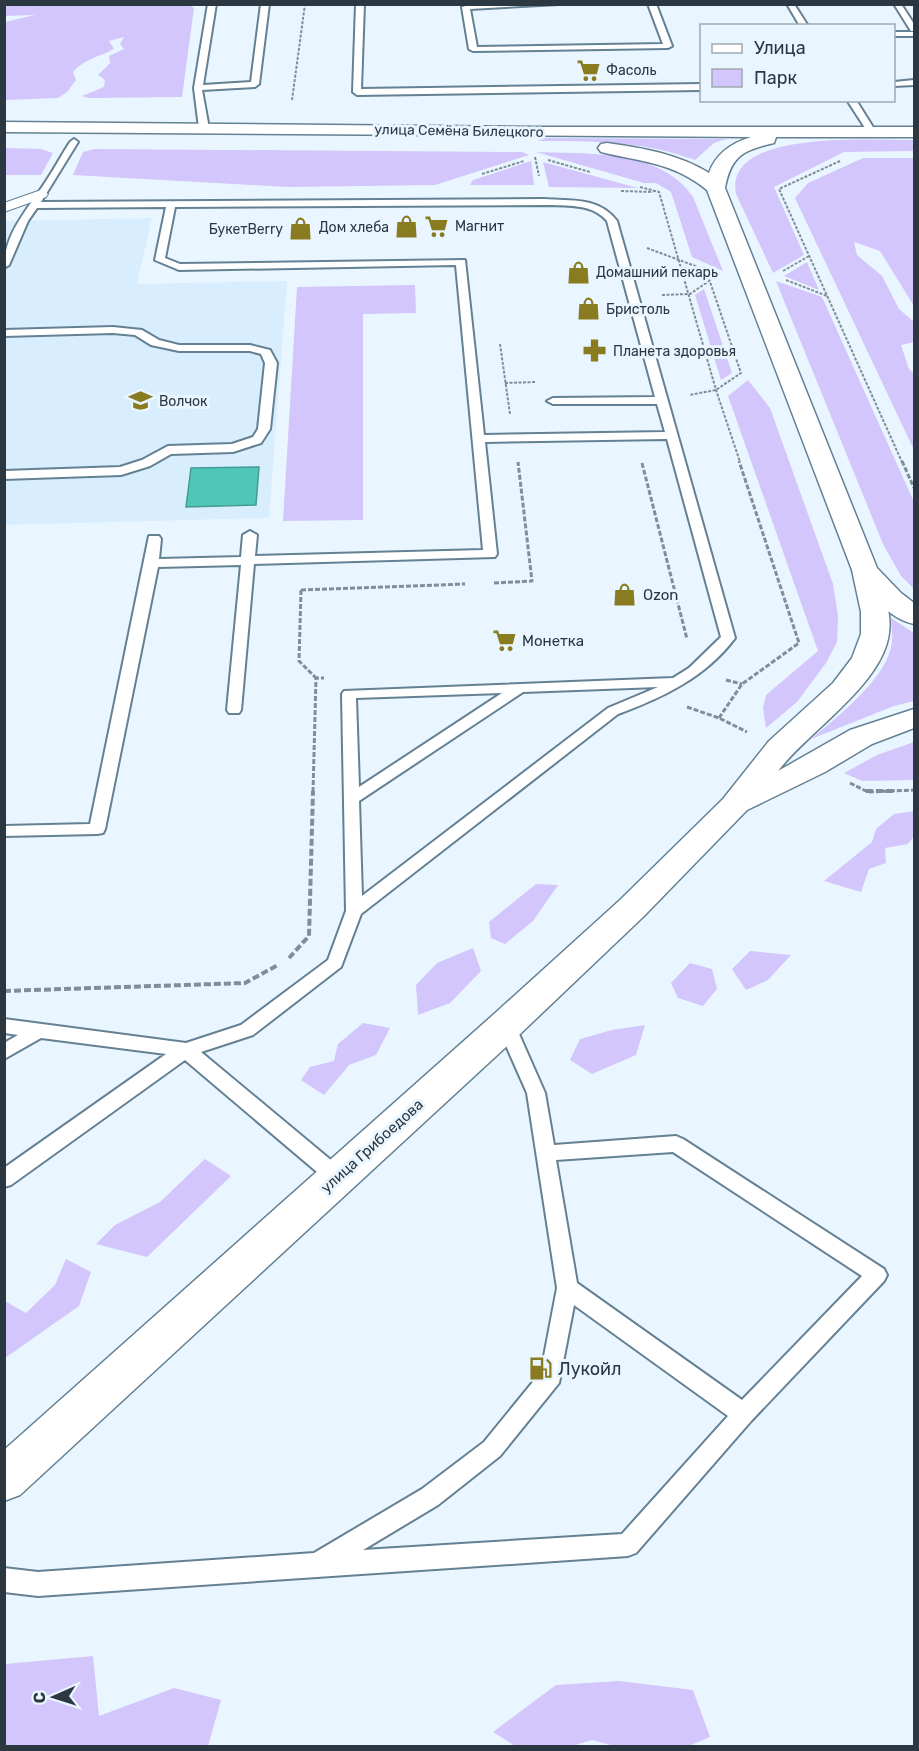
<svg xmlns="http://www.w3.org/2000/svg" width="919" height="1751" viewBox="0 0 919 1751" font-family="Rubik,sans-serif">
  <rect width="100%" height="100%" fill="#eaf6ff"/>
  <path fill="#d8eefe" d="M152 218 137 284 287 281 269 518 5 525 4 221Z"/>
  <g fill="#d2c6fc">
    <path d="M5 4H187L194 8 182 97 89 98 82 96 104 87 105 80 98 75 110 63 109 56 124 49 120 44 124 37 109 41 114 49C99 57 84 59 73 72L76 80 67 92 58 98 5 100V22L35 15 5 16Z"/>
    <path d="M537 138 717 139H726L714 143 695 160C644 141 593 141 539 141Z"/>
    <path d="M914 140V151L844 152 774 187 804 255 773 273 736 194C723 128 875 141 914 140Z"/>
    <path d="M5 148 41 149 53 153 41 175H5Z"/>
    <path d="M95 149 522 152 529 155 435 185 288 187 73 175 83 152Z"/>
    <path d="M536 152C587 154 661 149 693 197L723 271 692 257 671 192 656 183H644Z"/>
    <path d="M863 158H914V306L880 251 854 242 857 255 882 276 899 309 913 321 914 316V342L901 345 909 369 914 374V450L795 198 808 183Z"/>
    <path d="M531 161 534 185H470L473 180Z"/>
    <path d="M543 162 638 188 549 187Z"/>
    <path d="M807 262 819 290 784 276Z"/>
    <path d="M776 281 822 297 914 502V589L901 576 883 544Z"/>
    <path d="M415 285 416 313 363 314V520L283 521 297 287Z"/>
    <path d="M704 289 732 373 721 380 695 295Z"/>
    <path d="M748 380 770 408 833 584 838 616 837 642 826 663 797 702 766 728 763 708 766 695 818 651 728 396Z"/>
    <path d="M891 618 914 633V701L894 706 811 739C837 717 888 678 892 642 893 634 891 625 891 618Z"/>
    <path d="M914 742V780L862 781 844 773 877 755Z"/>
    <path d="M914 811V836L908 844 885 848 886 863 869 869 861 892 824 881 872 842 876 829 894 814Z"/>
    <path d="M536 884 558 885 533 921 505 944 491 938 489 922Z"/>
    <path d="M473 948 481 971 450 1003 418 1015 416 985 437 963Z"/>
    <path d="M750 951 791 955 768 980 746 990 732 969Z"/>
    <path d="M690 963 712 969 717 989 703 1006 678 998 671 983Z"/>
    <path d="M363 1023 390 1028 376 1055 349 1065 324 1095 301 1080 310 1067 334 1061 338 1044Z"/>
    <path d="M645 1025 636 1055 592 1074 570 1060 580 1039 612 1030Z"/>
    <path d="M205 1159 231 1176 147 1257 96 1244 115 1225 160 1202Z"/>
    <path d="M66 1259 91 1272 79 1306 5 1358V1301L26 1313 55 1285Z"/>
    <path d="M93 1656 99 1716 174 1688 221 1700 208 1746H5V1664Z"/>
    <path d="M619 1681 693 1690 710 1737 689 1746H614L592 1740 572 1746H515L493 1732 556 1685Z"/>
  </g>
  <path fill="#4fc7b8" stroke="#449c94" stroke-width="1.5" d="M259 467 256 505 186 507 191 468Z"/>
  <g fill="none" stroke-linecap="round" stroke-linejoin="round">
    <defs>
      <g id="service">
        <path d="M208 4H216L203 85 251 82 261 4H269L259 84 255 87 202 90 208 123 207 128 203 131 199 128 194 88Z"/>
        <path d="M356 4H364L361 89 702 84V90L357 95 353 92Z"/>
        <path d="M473 4H559L470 9 477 47 663 44 648 4H656L672 46 668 48 473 51 469 49 462 7Z"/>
        <path d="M787 4H794L808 26H800Z"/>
        <path d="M894 4H901L914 24V31H911Z"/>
        <rect x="894" y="32" width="20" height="4"/>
        <path d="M914 80V85L894 86V82Z"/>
        <path d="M847 100H856L876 132 875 134H869Z"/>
        <path d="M74 139 78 142 41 202 544 199C572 201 599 197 617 221L735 638C706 677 662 698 618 714L361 914 341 967 253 1035 201 1052 344 1171 347 1177 344 1183 337 1185 330 1183 185 1060 11 1185 4 1187V1168L166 1054 41 1038 4 1059V1043L18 1035 4 1033V1019L186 1043 241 1025 328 960 346 911 342 694 344 691 673 678 689 668 721 637 667 439 485 442 497 554 495 557 254 564 241 710 239 713H229L227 710 241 565 158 567 105 829 103 833 97 834 4 836V826L90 824 149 536H159L161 539 159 559 241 557 243 535 250 531 257 535 255 556 483 550 456 265 179 270 155 260 166 207 37 208 28 221 9 265 4 268C4 232 30 207 48 178 56 166 62 154 70 142ZM544 205C566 206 592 203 607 221L655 397 553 398 547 401 553 404H657L665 432 484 435 465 260 180 264 165 258 175 207ZM658 687 608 708 362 896 359 801 523 692ZM502 693 359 787 356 698Z"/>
        <path d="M113 327 142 330 159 340 179 345H250L270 350 277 363 270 429 261 443 233 452 171 454 150 466 121 475 4 479V471L120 467 142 460 168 446 232 444 253 437 258 429 265 363 261 354 250 351H179L151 345 135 335 113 333 4 336V330Z"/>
        <path d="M506 1018 512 1020 515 1025 545 1093 554 1145 676 1136 683 1139 884 1269 887 1275 884 1281 751 1421 636 1553 628 1556 38 1596 4 1592V1568L38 1572 314 1553 422 1489 484 1442 541 1372 557 1288 527 1093 497 1025 500 1020ZM673 1152 862 1276 742 1400 577 1283 556 1160ZM574 1305 728 1416 622 1534 363 1550 438 1505 500 1456 559 1383Z"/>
      </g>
      <path id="pedestrian" d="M41 190 48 194 46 197 4 212V203Z"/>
      <path id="secondary" d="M865 562 874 564 878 570C883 590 892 612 889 633 883 684 809 731 778 771L850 730 914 709V728L872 744 825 772 747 810 644 916 519 1035 20 1495 4 1501V1450L493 1015 620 900 723 799 769 741 833 683 852 658 861 634V612L852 570 856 564Z"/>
      <path id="primary" d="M4 122 535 127H914V137H776L774 143C744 150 731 155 725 188L877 568 901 593 914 603V624C889 619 866 591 852 570L707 190C673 162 641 162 601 152L598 148 601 144 607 143C643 148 678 154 709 173 716 153 732 143 751 137L4 132Z"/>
    </defs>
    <use href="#service" stroke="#648093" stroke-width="4"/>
    <use href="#pedestrian" stroke="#648093" stroke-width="2"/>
    <use href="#secondary" stroke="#648093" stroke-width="3"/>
    <use href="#primary" stroke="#648093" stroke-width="3"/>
    <g stroke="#828e97" stroke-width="2" stroke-dasharray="3 1.5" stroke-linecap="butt">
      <path d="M292 100 305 4"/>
      <path d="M535 157 539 176"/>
      <path d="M548 160 590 172"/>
      <path d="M840 161 779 189 902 462"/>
      <path d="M482 174 524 161"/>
      <path d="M640 187 659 192 716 390 740 462"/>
      <path d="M621 191 653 192"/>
      <path d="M647 248 706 270 741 373 716 390 689 395"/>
      <path d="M783 271 809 256"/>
      <path d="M786 280 827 296"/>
      <path d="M662 295 690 294 709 281"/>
      <path d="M500 344 510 414"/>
      <path d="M505 383 535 382"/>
    </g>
    <g stroke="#828e97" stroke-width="3" stroke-dasharray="5 2" stroke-linecap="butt">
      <path d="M902 461 914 488"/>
      <path d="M642 463 687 639"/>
      <path d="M494 583 532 581 518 462"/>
      <path d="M301 590 465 584"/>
      <path d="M301 590 299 661 316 678"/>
      <path d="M726 680 742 684"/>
      <path d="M687 707 719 718 747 732"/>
      <path d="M719 718 742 684 799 643 739 461"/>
      <path d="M850 783 868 792 914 790"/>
      <path d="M313 792 316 678H324"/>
    </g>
    <g stroke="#828e97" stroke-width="4" stroke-dasharray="7 3" stroke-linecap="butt">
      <path d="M866 791H893"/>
      <path d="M289 958 309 936 313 791"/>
      <path d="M4 991 245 983 278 965"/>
    </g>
    <use href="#service" fill="#fff" fill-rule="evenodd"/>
    <use href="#pedestrian" fill="#fff" fill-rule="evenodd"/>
    <use href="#secondary" fill="#fff" fill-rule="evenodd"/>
    <use href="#primary" fill="#fff" fill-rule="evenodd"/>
  </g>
  <defs>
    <symbol id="supermarket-bare" viewBox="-9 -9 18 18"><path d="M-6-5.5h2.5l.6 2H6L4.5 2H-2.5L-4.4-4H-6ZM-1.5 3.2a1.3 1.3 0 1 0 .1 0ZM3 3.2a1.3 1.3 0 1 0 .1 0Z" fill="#887b20" stroke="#eaf6ff" stroke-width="2.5" paint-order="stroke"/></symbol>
    <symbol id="shop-bare" viewBox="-9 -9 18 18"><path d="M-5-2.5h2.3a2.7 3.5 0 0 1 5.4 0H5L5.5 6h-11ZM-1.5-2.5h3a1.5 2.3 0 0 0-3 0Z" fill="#887b20" stroke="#eaf6ff" stroke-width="2.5" paint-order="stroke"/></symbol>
    <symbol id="pharmacy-bare" viewBox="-9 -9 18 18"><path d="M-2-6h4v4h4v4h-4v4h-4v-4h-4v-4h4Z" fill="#887b20" stroke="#eaf6ff" stroke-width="2.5" paint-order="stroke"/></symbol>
    <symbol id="school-bare" viewBox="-9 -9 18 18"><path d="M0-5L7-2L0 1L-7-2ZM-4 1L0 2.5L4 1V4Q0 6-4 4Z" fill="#887b20" stroke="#eaf6ff" stroke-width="2.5" paint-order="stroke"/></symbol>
    <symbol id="fuel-bare" viewBox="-9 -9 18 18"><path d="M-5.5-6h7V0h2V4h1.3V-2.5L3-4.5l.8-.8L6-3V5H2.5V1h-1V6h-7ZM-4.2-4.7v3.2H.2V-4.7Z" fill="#887b20" stroke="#eaf6ff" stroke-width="2.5" paint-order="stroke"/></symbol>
  </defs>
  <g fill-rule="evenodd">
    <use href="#supermarket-bare" x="572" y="54" width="33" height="33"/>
    <use href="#supermarket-bare" x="420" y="210" width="33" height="33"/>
    <use href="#shop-bare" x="390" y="210" width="33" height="33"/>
    <use href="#shop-bare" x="284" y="212" width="33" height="33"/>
    <use href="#shop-bare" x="562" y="256" width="33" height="33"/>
    <use href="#shop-bare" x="572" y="292" width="33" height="33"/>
    <use href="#pharmacy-bare" x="578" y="334" width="33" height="33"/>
    <use href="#school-bare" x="124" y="384" width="33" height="33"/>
    <use href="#shop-bare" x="608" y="578" width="33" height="33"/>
    <use href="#supermarket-bare" x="488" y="624" width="33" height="33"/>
    <use href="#fuel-bare" x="524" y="1352" width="33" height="33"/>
  </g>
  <g text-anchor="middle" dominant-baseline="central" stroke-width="6" stroke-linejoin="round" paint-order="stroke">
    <g font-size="14" fill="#2c3841" stroke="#eaf6ff" text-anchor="start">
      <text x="606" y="70">Фасоль</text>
      <text x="455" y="226">Магнит</text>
      <text x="389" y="227" text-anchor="end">Дом хлеба</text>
      <text x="283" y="229" text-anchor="end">БукетBerry</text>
      <text x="596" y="272">Домашний пекарь</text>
      <text x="606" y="309">Бристоль</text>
      <text x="613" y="351">Планета здоровья</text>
      <text x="159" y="401">Волчок</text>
    </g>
    <g font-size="14" fill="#2c3841" stroke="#eaf6ff">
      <text transform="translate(459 131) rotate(1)">улица Семёна Билецкого</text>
    </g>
    <g font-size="15" fill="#2c3841" stroke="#eaf6ff" text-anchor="start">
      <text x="643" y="595">Ozon</text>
      <text x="522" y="641">Монетка</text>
    </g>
    <g font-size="15" fill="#2c3841" stroke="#eaf6ff">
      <text transform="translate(372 1146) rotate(-42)">улица Грибоедова</text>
    </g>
    <g font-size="18" fill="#2c3841" stroke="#eaf6ff" text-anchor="start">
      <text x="558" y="1369">Лукойл</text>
    </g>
  </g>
  <rect width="919" height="1751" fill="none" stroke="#2c3841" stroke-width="12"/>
  <rect x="700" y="24" width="195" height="78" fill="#eaf6ff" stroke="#9eaab3" stroke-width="1.5"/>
  <rect x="712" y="44" width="30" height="9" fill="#ffffff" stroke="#9eaab3" stroke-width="1.5"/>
  <text x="754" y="54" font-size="18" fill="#2c3841">Улица</text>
  <rect x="712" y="69" width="30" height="18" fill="#d2c6fc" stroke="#9eaab3" stroke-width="1.5"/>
  <text x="754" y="84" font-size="18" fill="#2c3841">Парк</text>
  <g transform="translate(54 1697) rotate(267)" stroke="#eaf6ff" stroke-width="4.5" paint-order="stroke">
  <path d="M0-4.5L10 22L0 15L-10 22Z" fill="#2c3841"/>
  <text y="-9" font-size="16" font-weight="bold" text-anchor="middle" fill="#2c3841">С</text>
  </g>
</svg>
